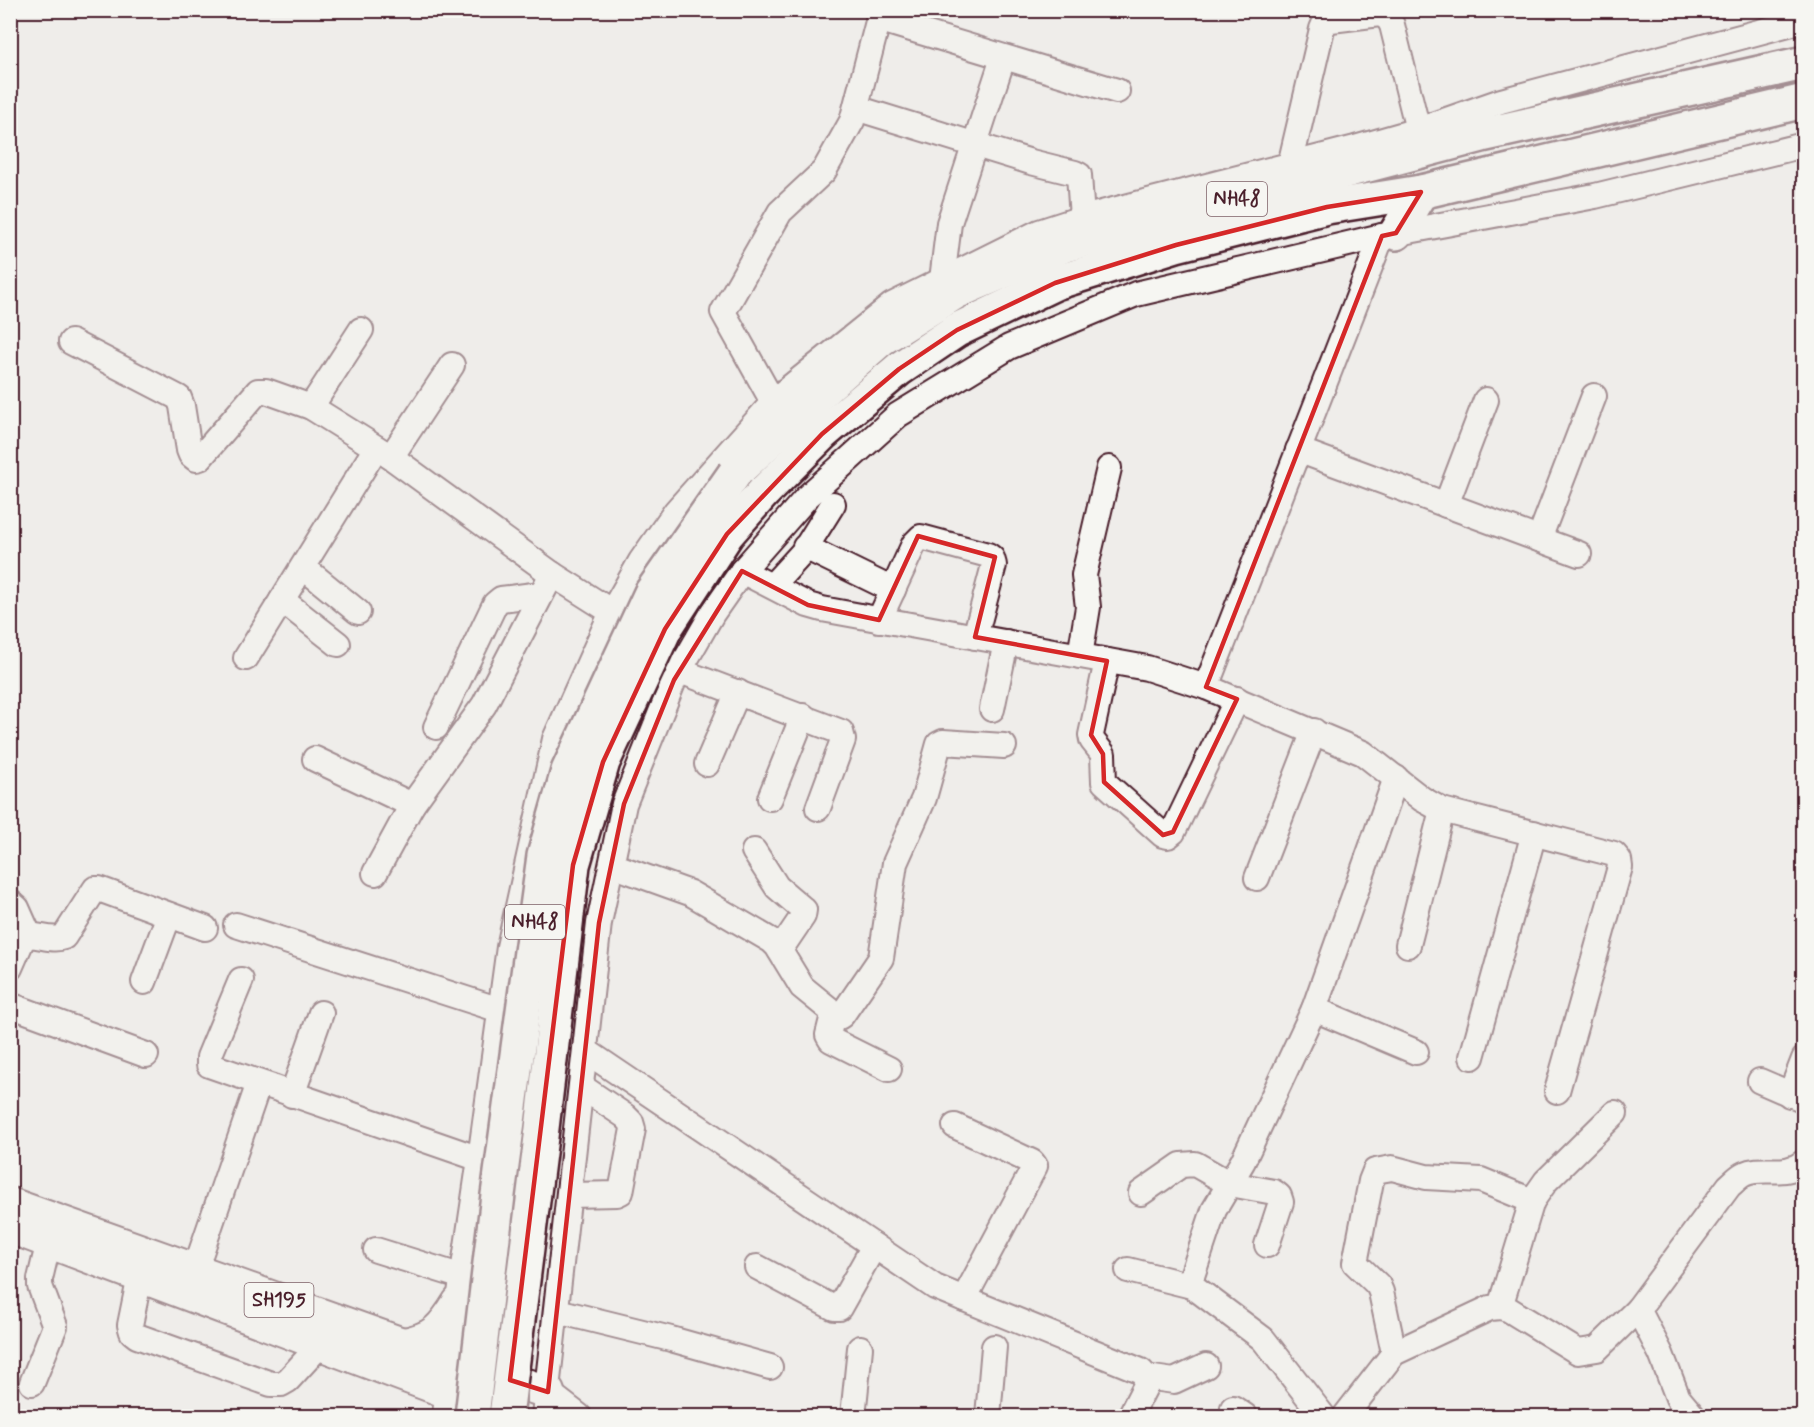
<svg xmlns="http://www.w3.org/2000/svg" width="1814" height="1427" viewBox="0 0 1814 1427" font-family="Mynerve,sans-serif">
  <rect width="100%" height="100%" fill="#efedea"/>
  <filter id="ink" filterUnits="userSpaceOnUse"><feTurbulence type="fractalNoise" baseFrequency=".0167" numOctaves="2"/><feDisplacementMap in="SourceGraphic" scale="12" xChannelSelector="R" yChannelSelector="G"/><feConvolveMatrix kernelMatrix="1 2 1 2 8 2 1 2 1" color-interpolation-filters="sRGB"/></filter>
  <g filter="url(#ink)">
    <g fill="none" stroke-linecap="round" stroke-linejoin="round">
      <defs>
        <g id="minor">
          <path d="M878 19 1117 91"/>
          <path d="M856 108 1031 162 1075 173 1079 175 1082 218"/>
          <path d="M1290 165 1322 29 1325 22 1331 20 1380 14 1388 18 1392 25 1418 130"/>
          <path d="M942 280 949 223 1003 58"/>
          <path d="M71 342 179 398 182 406 189 450 191 455 196 459 200 458 258 391H266L311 407 391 457 552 574 612 612 623 622"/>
          <path d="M773 402 723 312 780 212 824 171 852 121 881 10"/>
          <path d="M311 407 361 330"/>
          <path d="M1298 450 1579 554"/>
          <path d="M391 457 452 365"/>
          <path d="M1446 505 1486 400"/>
          <path d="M1539 539 1594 396"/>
          <path d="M805 547 893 590"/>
          <path d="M303 567 358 612"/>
          <path d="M742 571 808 605 822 609 1147 668 1206 687 1363 753 1422 799 1442 810 1614 854 1619 860 1620 867 1557 1091"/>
          <path d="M772 586 803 552 833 504"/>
          <path d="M282 600 338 644"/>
          <path d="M879 620 914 544 921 537 988 555 992 558 994 565 975 637"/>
          <path d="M1080 656 1088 607 1084 575 1109 468"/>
          <path d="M246 658 376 448"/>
          <path d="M668 660 680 671 841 732 843 740 818 808"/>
          <path d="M1107 661 1091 735 1092 740 1103 754 1104 782 1163 835 1168 836 1173 832 1237 699"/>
          <path d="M1206 687 1382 236"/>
          <path d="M992 709 1006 642"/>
          <path d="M436 727 495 604 501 599 541 594"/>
          <path d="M315 759 412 805"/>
          <path d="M707 764 738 692"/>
          <path d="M770 798 803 716"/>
          <path d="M754 851 777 887 804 910 803 916 780 950"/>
          <path d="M612 865 690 893 772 941 777 946 802 987 839 1017 842 1015 881 958 895 863 924 798 939 744 943 742 1004 746"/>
          <path d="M375 873 412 805 484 705 552 574"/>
          <path d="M1257 878 1314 731"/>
          <path d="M10 902 17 908 29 935"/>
          <path d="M236 925 500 1010"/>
          <path d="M1408 945 1442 810"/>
          <path d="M10 968 24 936C37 933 51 942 64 937L95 889H99L205 928"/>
          <path d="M241 980 209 1057V1065L480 1159"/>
          <path d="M144 982 169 915"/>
          <path d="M10 1005 146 1055"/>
          <path d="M1314 1009 1416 1052"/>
          <path d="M833 1015 828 1035 831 1040 889 1069"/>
          <path d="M586 1051 935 1287 1141 1371 1146 1377V1385L1130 1416"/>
          <path d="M1472 1057 1534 833"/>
          <path d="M1760 1081 1804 1100"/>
          <path d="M292 1095 321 1013"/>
          <path d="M1790 1095 1804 1059"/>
          <path d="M955 1126 1032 1162 1035 1166 964 1299"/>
          <path d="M1141 1193 1181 1165 1195 1164 1230 1184 1274 1192 1279 1196 1281 1202 1267 1245"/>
          <path d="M570 1195 617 1194 621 1192 633 1129 631 1122 625 1116 582 1087"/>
          <path d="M376 1250 463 1277"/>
          <path d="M757 1267 834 1308H839L874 1246"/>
          <path d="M195 1270 259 1083"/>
          <path d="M1128 1270 1192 1286"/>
          <path d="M140 1276 130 1325 132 1332 137 1336 271 1384H281L288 1380 320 1345"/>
          <path d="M1500 1307 1532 1201 1546 1181 1615 1113"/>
          <path d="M1638 1309 1661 1354 1678 1398 1693 1416"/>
          <path d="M557 1311 671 1339 770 1367"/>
          <path d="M1394 1353 1381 1292 1378 1285 1355 1263 1371 1181 1375 1171 1392 1168 1426 1177 1481 1180 1532 1201"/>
          <path d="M1146 1377 1174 1381 1206 1366"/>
          <path d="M32 1383 55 1326 40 1286V1279L49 1241"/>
          <path d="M548 1392 579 1416"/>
          <path d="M1233 1408 1245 1416"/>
          <path d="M445 1416 450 1361 480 1159 509 947 555 739 612 612 641 561 676 511 778 397 892 305 1039 232 1082 218 1355 148 1418 130 1501 101 1804 20"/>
          <path d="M544 1416 599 923 624 804 674 680 712 614 742 571 807 497 898 415 1009 347 1136 294 1382 236 1595 196 1804 145"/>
          <path d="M853 1416 860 1348"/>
          <path d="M988 1416 994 1347"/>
          <path d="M1323 1416 1263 1339 1199 1291 1192 1286 1191 1279 1214 1210 1243 1161 1314 1009 1396 778"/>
          <path d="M1345 1416 1394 1353 1490 1308 1500 1307 1508 1309 1578 1352 1597 1349 1638 1309 1729 1186C1734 1182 1739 1176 1744 1174 1763 1165 1785 1178 1804 1162"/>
        </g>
        <g id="major">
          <path d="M10 1204 450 1361 548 1392"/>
          <path d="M10 1227 498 1411"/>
          <path d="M403 1344C434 1339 443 1328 459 1302"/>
        </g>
        <g id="highway">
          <path d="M1396 233 1421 192"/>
          <path d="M735 473 832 382 881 339 956 292 1065 245 1482 135 1804 63"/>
          <path d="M764 492 822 434 899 369 957 330 1055 283 1176 245 1327 207 1421 192 1804 101"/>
        </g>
      </defs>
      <use href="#minor" stroke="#4a1f2b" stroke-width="28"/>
      <use href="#major" stroke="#4a1f2b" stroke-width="36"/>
      <use href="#highway" stroke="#4a1f2b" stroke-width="38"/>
      <use href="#minor" stroke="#f6f6f2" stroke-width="24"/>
      <use href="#major" stroke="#f6f6f2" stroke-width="32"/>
      <use href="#highway" stroke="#f6f6f2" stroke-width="33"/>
      <defs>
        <g id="highway-bridge">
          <path d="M472 1416 498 1195 544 856 568 771 651 593 735 473"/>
          <path d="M506 1416 541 1137 573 865 603 762 665 629 727 534 764 492"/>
        </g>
      </defs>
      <use href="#highway-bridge" stroke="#4a1f2b" stroke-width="38" stroke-linecap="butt"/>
      <use href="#highway-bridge" stroke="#f6f6f2" stroke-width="33"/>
    </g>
  </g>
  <path d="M0 0H1814V1427H0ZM1421 192 1396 233 1382 236 1206 687 1237 699 1173 832 1163 835 1104 782 1103 754 1091 735 1107 661 975 637 995 557 918 536 879 620 808 605 742 571 674 680 624 804 599 923 548 1392 510 1380 573 865 603 762 665 629 727 534 822 434 899 369 957 330 1055 283 1176 245 1327 207Z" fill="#efedea" fill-opacity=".55" fill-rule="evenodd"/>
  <path fill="none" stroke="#d62828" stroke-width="4.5" stroke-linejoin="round" d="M1421 192 1396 233 1382 236 1206 687 1237 699 1173 832 1163 835 1104 782 1103 754 1091 735 1107 661 975 637 995 557 918 536 879 620 808 605 742 571 674 680 624 804 599 923 548 1392 510 1380 573 865 603 762 665 629 727 534 822 434 899 369 957 330 1055 283 1176 245 1327 207Z"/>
  <g text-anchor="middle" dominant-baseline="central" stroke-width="4.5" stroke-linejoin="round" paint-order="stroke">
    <g fill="#f6f6f2" stroke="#7e6067" stroke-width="1.5">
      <rect x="1207" y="182" width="60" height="34" rx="4.5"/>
      <rect x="505" y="905" width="60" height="34" rx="4.5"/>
      <rect x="244.5" y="1283" width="69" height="34" rx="4.5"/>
    </g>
    <g font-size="20" font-weight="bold" fill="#4a1f2b">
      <text x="1237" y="199">NH48</text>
      <text x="535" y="922">NH48</text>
      <text x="279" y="1300">SH195</text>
    </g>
  </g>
  <rect width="1814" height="1427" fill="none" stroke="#f6f6f2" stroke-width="36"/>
  <rect x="18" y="18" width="1778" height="1391" fill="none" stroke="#4a1f2b" stroke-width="2" filter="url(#ink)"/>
</svg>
